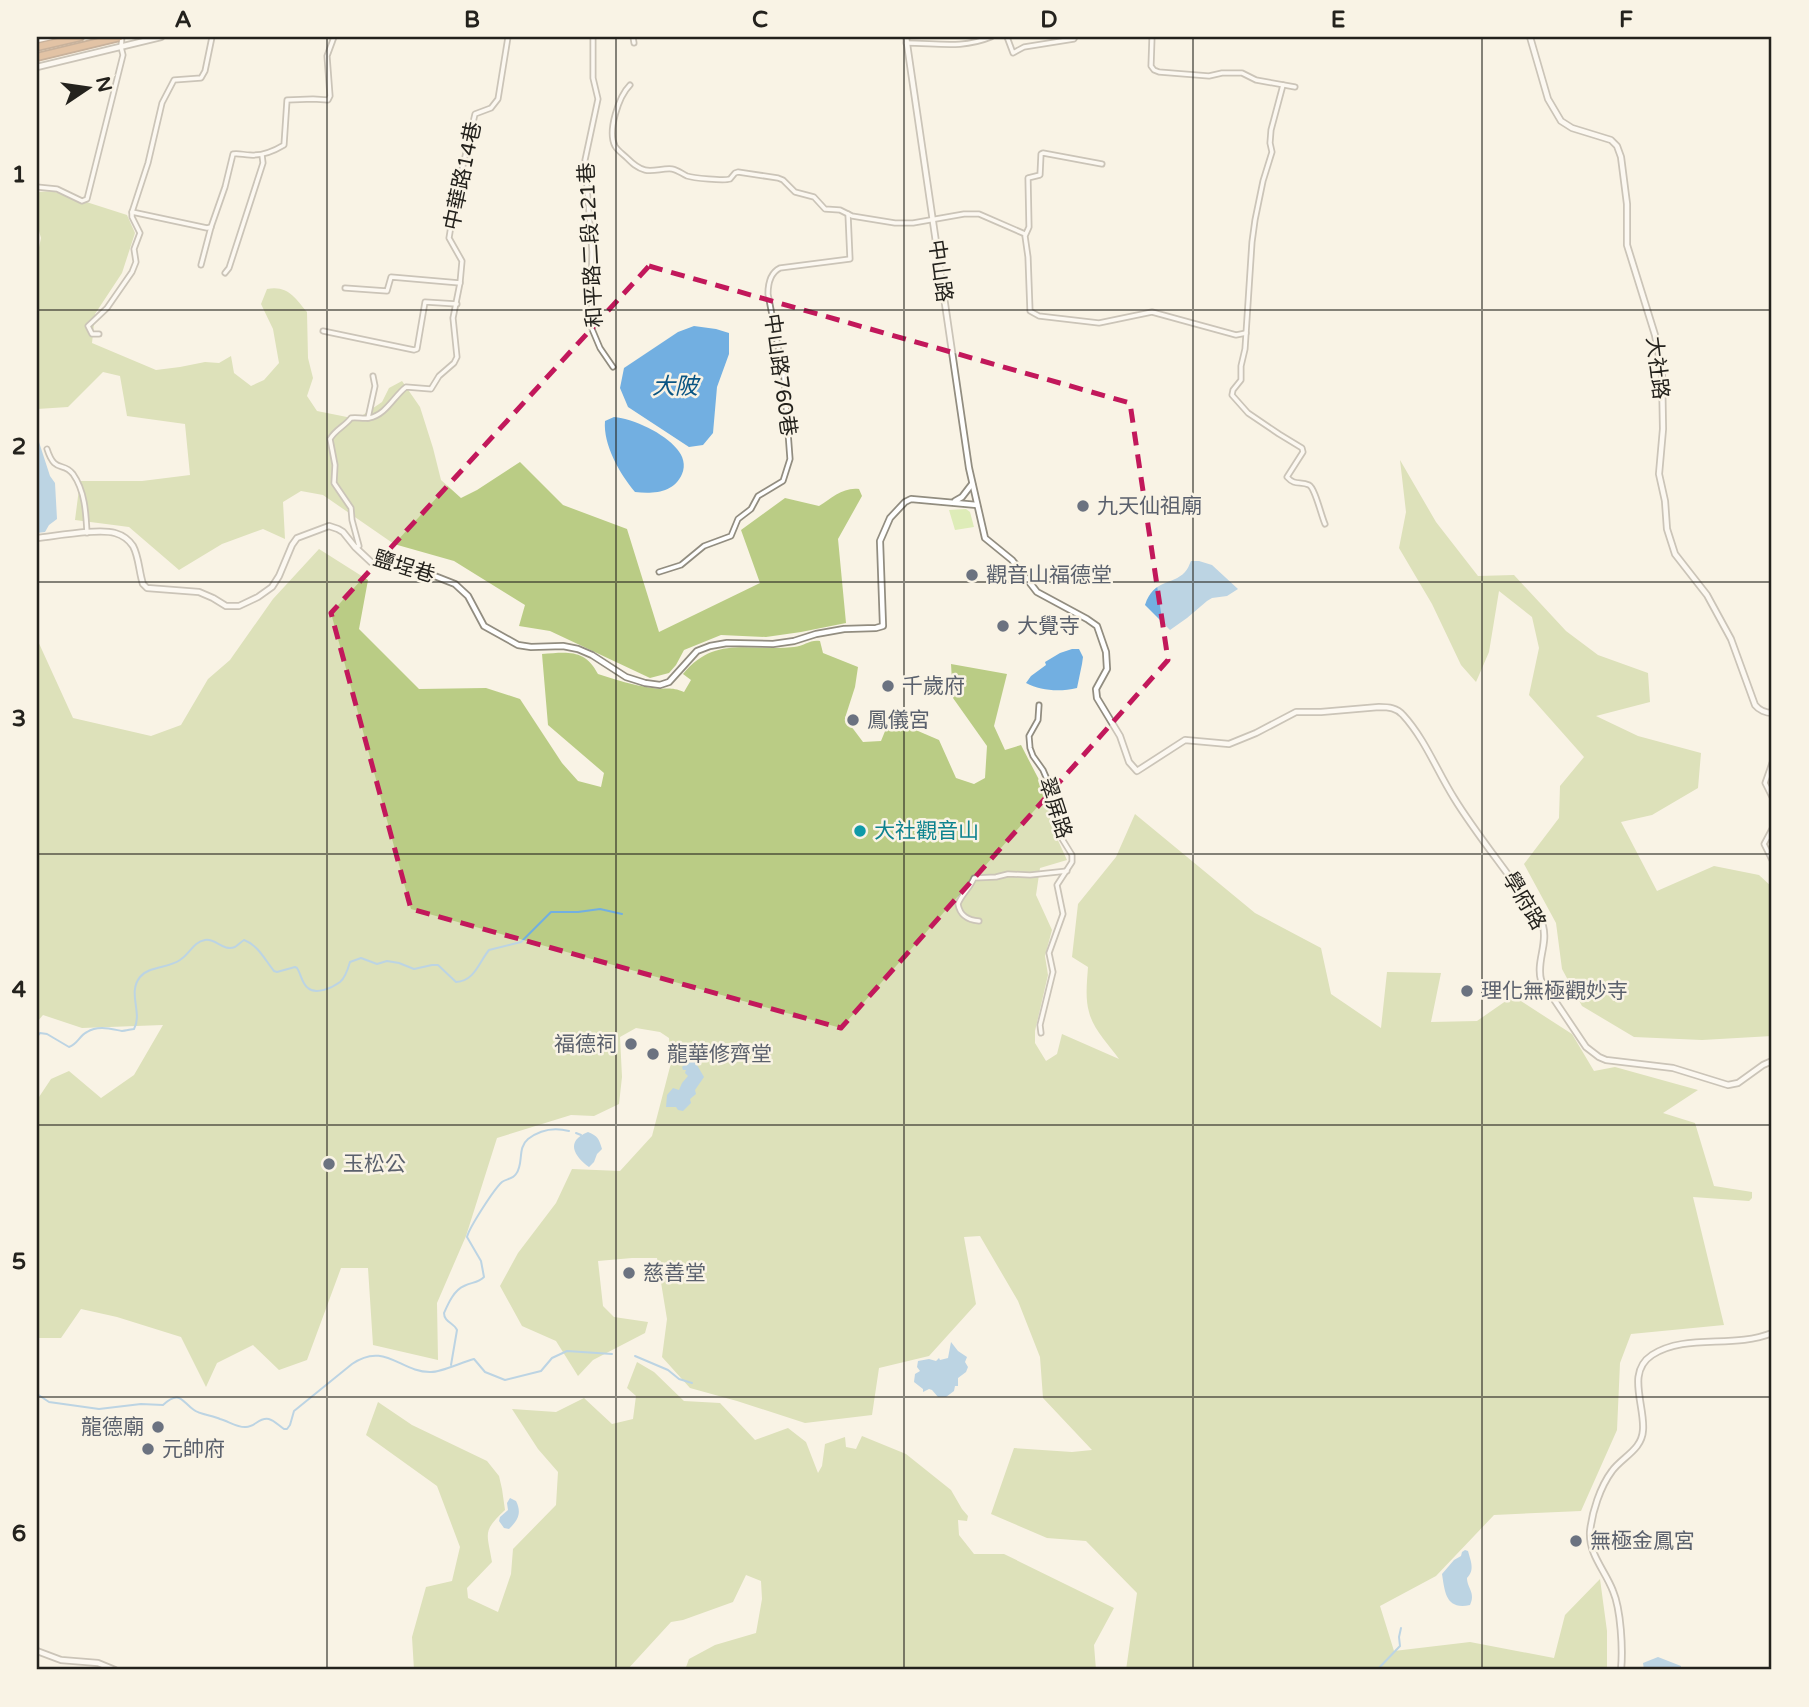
<svg xmlns="http://www.w3.org/2000/svg" width="1809" height="1707" viewBox="0 0 1809 1707" font-family="'Varela Round','Noto Sans TC',sans-serif">
  <rect width="100%" height="100%" fill="#f9f3e5"/>
  <path fill="#deecb8" d="M966 509 970 512 974 527 955 530 949 510Z"/>
  <g fill="#bacc85">
    <path d="M52 191 127 215 135 233 122 273 95 314 92 343 156 370 180 367 205 362 219 363 231 356 234 373 251 386 264 380 279 363 273 329 261 304 267 289C288 285 295 298 307 312L308 358 313 378 307 396 317 411 357 419 382 402 389 388 402 381 420 407 433 448 441 480 461 498 477 490 520 462 563 505 627 529 659 632 760 583 741 530 785 498 819 506C832 498 843 487 859 489L862 496 838 539 846 623 801 632 766 637 721 635 684 650 676 665 669 673 650 678 550 631 519 626 525 605 454 561 394 544 323 495 301 491 283 502 285 539 263 529 222 544 179 570 129 527 75 520 80 481H142L190 475 185 424 127 416 120 376 103 372 68 407 37 409V257L41 238 37 224V192Z"/>
    <path d="M1400 460 1436 522 1478 576 1514 575 1566 631 1598 655 1648 673 1650 702 1596 716 1638 736 1701 753 1698 788 1652 815 1621 822 1657 891 1714 866 1759 875 1772 887V933L1769 946 1772 950V1036L1702 1040 1634 1037 1582 1006 1562 969 1556 923 1524 864 1559 818 1560 786 1584 757 1529 695 1539 648 1532 617 1499 591 1489 652 1476 682 1461 665 1432 604 1399 548 1406 512Z"/>
    <path d="M319 549 368 580 359 629 419 689 486 688 520 699 562 763 578 781 601 787 604 773 548 725 542 654C568 652 585 649 598 674 616 680 633 685 652 688 666 690 670 686 684 692L691 680 683 674C715 634 751 652 794 647 804 646 811 639 820 641L823 653 858 667 855 687 845 718 863 742 881 741 890 719 939 740 956 778 974 784 985 778 987 746 953 698 951 664 1007 674 994 726 1005 750 1021 745 1050 801V823L1067 860 1040 868 1036 895 1052 930 1045 956 1048 975 1035 1031V1043L1046 1061 1057 1054 1062 1034 1119 1059C1109 1045 1093 1029 1089 1012 1085 998 1087 982 1088 967L1072 957 1078 904 1116 857 1135 814 1255 913 1321 948 1331 994 1381 1028 1387 972 1441 973 1431 1022 1477 1021 1513 996 1572 1034 1594 1071 1615 1067 1698 1090 1663 1113 1695 1123 1714 1186 1752 1192V1198L1749 1201 1693 1197 1724 1325 1631 1334 1620 1363 1617 1430 1581 1511 1494 1515 1436 1576 1380 1606 1394 1651 1470 1642 1554 1658 1565 1615 1600 1579 1607 1631V1670H1126L1137 1593 1086 1541 1047 1538 991 1514 1014 1448 1072 1452 1092 1450 1043 1398 1040 1357 1018 1301 980 1236 964 1237 976 1304 929 1356 879 1368 872 1415 805 1423 737 1401 690 1388 662 1357 667 1319 657 1258H632L598 1261 603 1306 614 1317 648 1322 645 1333 593 1360 578 1376 556 1341 522 1326 500 1286 518 1253 556 1203 572 1169 620 1171 652 1136 671 1063 669 1038 660 1032 636 1028 620 1037 622 1077 619 1104 594 1116 571 1115 497 1138 466 1236 437 1303 438 1360 373 1345 368 1268H341L307 1360 279 1370 253 1345 217 1363 206 1387 181 1337 117 1317 81 1309 61 1338H37V1100L51 1079 69 1071 101 1098 134 1075 163 1025 82 1028 43 1015 37 1022V639L73 718 151 736 181 725 208 679 230 660 273 599Z"/>
    <path d="M637 1362 654 1372 684 1401 720 1403 755 1440 788 1428 806 1442 818 1473 822 1466 825 1444 845 1437 846 1447 856 1449 862 1436 906 1454 951 1490 962 1509 968 1516 967 1521 958 1520 959 1535 974 1554H1004L1114 1608 1094 1645 1096 1670H685L689 1659 715 1645 756 1633 762 1599 761 1581 746 1575 733 1602 683 1620 671 1622 627 1670H414L412 1637 426 1587 452 1581 460 1547 437 1486 366 1435 378 1402 412 1425 487 1461 499 1476 502 1489 505 1510C482 1532 487 1532 492 1562L467 1588 468 1598 498 1612 511 1574 513 1549 556 1505 558 1472 538 1449 512 1409 556 1412 584 1398 612 1424 633 1419 636 1396 627 1388Z"/>
  </g>
  <g fill="#72afe1">
    <path d="M694 326 716 329 729 333V354L717 387 713 433 703 445 689 447 628 407 620 388 624 368 678 332Z"/>
    <path d="M614 417C634 419 664 433 677 449 683 456 686 465 682 474 674 493 653 494 635 492 620 474 603 445 605 421Z"/>
    <path d="M37 442H39L50 476 55 483 57 519 49 525 45 532 37 533Z"/>
    <path d="M1191 561H1199L1212 565 1238 589 1227 596 1212 598 1207 601 1187 618 1170 630 1145 605C1154 578 1172 586 1185 572 1188 569 1189 565 1191 561Z"/>
    <path d="M1072 649H1079L1083 657 1082 664 1077 688C1060 692 1041 691 1026 683L1031 676 1046 665 1045 662 1060 653Z"/>
    <path d="M693 1048 699 1049 697 1065 704 1077 695 1090 696 1094 690 1099 691 1103 683 1111 678 1110 676 1107H666L667 1095 673 1088 679 1090 682 1083 688 1076 685 1073 686 1070H683L682 1067 689 1060C688 1055 687 1050 693 1048Z"/>
    <path d="M588 1132C598 1136 599 1139 602 1149L597 1154 594 1162 589 1167C574 1156 565 1141 588 1132Z"/>
    <path d="M951 1342 958 1351 967 1357 965 1362 968 1367 966 1372 958 1378V1386H955L954 1391 946 1397H938L932 1390 929 1389 923 1392V1389L914 1382 915 1374 920 1371 917 1367 918 1361 929 1359 936 1361 939 1358 940 1360 948 1358Z"/>
    <path d="M510 1498 516 1501C522 1513 518 1520 509 1529L504 1528 499 1521 500 1517 508 1510 507 1503Z"/>
    <path d="M1465 1550 1468 1551C1471 1562 1475 1570 1467 1578 1467 1588 1476 1593 1470 1605 1446 1610 1445 1593 1442 1574L1454 1560 1461 1556 1462 1552Z"/>
    <path d="M1658 1657 1681 1666V1670H1644L1643 1663Z"/>
  </g>
  <g fill="none" stroke-linecap="round" stroke-linejoin="round">
    <g stroke="#72afe1" stroke-width="2">
      <path d="M37 1037 40 1033 47 1034 69 1047C78 1044 79 1036 87 1032 98 1025 111 1029 122 1031 125 1031 132 1029 134 1029 143 1013 127 993 140 977 149 966 169 968 180 960 190 954 193 942 205 940 216 938 223 952 235 947 238 945 241 942 244 940 258 945 265 960 274 971L277 972 295 967 297 968C301 974 302 984 308 988 316 995 332 988 340 982 345 978 348 969 350 962L361 958 377 964 387 961 399 963 414 969 432 965H438L456 982C475 981 479 962 489 950L521 942 551 912H578L600 909 622 914"/>
      <path d="M576 1133 581 1135"/>
      <path d="M635 1356 668 1370 679 1379 692 1383"/>
      <path d="M451 1365 457 1330C454 1323 444 1322 444 1313 448 1304 454 1290 464 1286 472 1282 478 1283 484 1277L481 1261 467 1237C469 1228 494 1189 502 1182 506 1179 513 1179 516 1174 524 1164 517 1148 528 1139 541 1129 554 1127 569 1131"/>
      <path d="M37 1394 49 1402 99 1409 141 1404 163 1405C180 1389 182 1402 194 1410 199 1414 214 1416 220 1419 228 1421 238 1428 246 1427 250 1427 253 1425 256 1423 269 1414 273 1421 284 1429H287L290 1425 294 1411 352 1364C385 1341 401 1373 431 1372 442 1372 462 1362 474 1359L485 1372 505 1380 541 1371 552 1358 567 1351 612 1354"/>
      <path d="M1377 1670 1400 1646 1399 1637 1401 1628"/>
    </g>
    <defs>
      <g id="minor">
        <path d="M593 37V78L598 99 585 160 592 252 591 287 592 329 600 348 613 367"/>
        <path d="M633 37 634 43"/>
        <path d="M1007 37 1013 53 1024 47 1074 39 1075 37"/>
        <path d="M1152 37 1151 66 1154 70 1159 72 1209 76 1222 73H1242L1256 80 1295 87"/>
        <path d="M906 43C937 43 962 49 991 37"/>
        <path d="M630 85C619 96 607 131 615 146 618 151 623 154 627 158 632 163 637 168 645 170 653 172 663 168 672 169 678 170 682 174 687 176 693 178 724 181 730 179L735 173 738 172 778 178 783 180 795 192 814 197 825 209 840 210 852 216 895 223H913L964 214H979L1025 234"/>
        <path d="M1283 85 1271 130 1270 143 1272 152 1263 181 1255 220 1252 242 1245 349 1241 366V380L1233 390 1232 395 1248 413 1279 434 1302 448 1303 452 1287 477C1295 486 1300 481 1309 485 1315 488 1321 515 1325 524"/>
        <path d="M1102 164 1043 153 1041 154 1040 175 1028 178 1029 227 1025 236 1028 257 1030 311 1039 316 1099 323 1152 312 1236 335 1246 333"/>
        <path d="M37 187 57 189 82 201 87 199 123 55 121 47 122 37"/>
        <path d="M132 212 207 228 211 227"/>
        <path d="M201 265 211 227 225 187 233 154C239 153 244 155 250 155 262 156 274 151 284 145L287 100 313 99 328 100 330 96 327 56 334 37"/>
        <path d="M225 273 229 268 263 163 262 155"/>
        <path d="M345 288 387 291 391 277 460 283"/>
        <path d="M323 331 414 350 417 349 425 302 457 304"/>
        <path d="M99 334H92L88 326 107 308 132 272 136 262 134 249 140 233 132 217V212L148 163 162 103 174 80 201 78 205 71 212 37"/>
        <path d="M368 418 375 386 373 376"/>
        <path d="M47 449C55 474 63 461 73 474 85 491 86 513 87 533"/>
        <path d="M355 547 359 546 352 520 351 508 334 483 335 465 330 439C335 430 345 426 351 418 357 417 363 419 369 418 386 415 394 396 406 387L431 389 439 376 454 363 457 357 453 318 460 283 462 261 449 238 456 195 475 114 491 108 498 99 508 37"/>
        <path d="M659 572 681 565 704 546 731 536 738 519 751 509 758 496 783 481 790 459 784 378 768 294C768 283 770 273 780 268L850 259 848 214"/>
        <path d="M1039 705 1038 720 1029 736 1030 748 1033 756 1043 770 1055 798 1057 826 1059 834 1072 855V862L1057 885 1063 914 1049 953 1053 972 1040 1025 1041 1033"/>
        <path d="M1772 763 1765 783 1772 797"/>
        <path d="M1772 829 1764 844 1772 860"/>
        <path d="M979 921C968 920 960 916 958 904 962 894 970 888 974 878L996 877 1008 874 1030 875 1067 871"/>
      </g>
      <g id="tertiary">
        <path d="M1530 37 1548 99 1561 121 1572 128 1611 140 1617 146 1621 157 1627 204V245L1655 335 1662 372 1663 429 1659 474 1665 501 1667 529 1675 554 1707 595 1731 639 1755 705C1759 710 1766 713 1772 713"/>
        <path d="M37 40 51 37"/>
        <path d="M37 67 161 37"/>
        <path d="M955 501 962 497 972 484"/>
        <path d="M37 538C56 536 99 528 115 533 122 535 129 540 133 546 139 557 139 572 143 584L147 588 199 592 213 598 226 606H239L258 597 272 587 279 576 292 545 297 538 329 526 338 529 343 532 355 547 371 562 404 564 455 584 468 596 484 626 518 645 531 647 563 646 578 649 592 655 626 677 645 683 660 685 669 682 697 651 710 646 727 643 773 644 794 641 816 634 844 629 876 628 883 626 880 541 890 518 905 502 911 499 977 505"/>
        <path d="M37 1651 61 1660 98 1663 115 1670"/>
      </g>
      <g id="secondary">
        <path d="M906 37 969 468 985 538 1012 560 1037 592 1087 619 1097 626 1106 652 1107 669 1096 689 1097 698 1120 736 1129 762 1137 771 1185 740 1229 744 1256 733 1296 712H1321L1379 707C1389 707 1397 708 1403 715 1425 739 1437 771 1454 798 1481 842 1516 881 1543 926 1548 944 1536 962 1541 980L1586 1047 1599 1057 1606 1060 1673 1068 1728 1085 1738 1083 1763 1065 1772 1061"/>
        <path d="M1621 1670C1623 1649 1621 1610 1613 1591 1605 1570 1589 1555 1590 1532 1592 1512 1600 1487 1612 1471 1622 1457 1642 1450 1643 1430 1645 1405 1626 1372 1652 1355 1686 1333 1733 1349 1772 1333"/>
      </g>
      <g id="motorway">
        <path d="M37 47 80 37"/>
        <path d="M37 57 120 37"/>
      </g>
    </defs>
    <use href="#minor" stroke="#928d80" stroke-width="7"/>
    <use href="#tertiary" stroke="#928d80" stroke-width="8"/>
    <use href="#secondary" stroke="#928d80" stroke-width="8"/>
    <use href="#motorway" stroke="#8d6543" stroke-width="10"/>
    <use href="#minor" stroke="#fff" stroke-width="3.5"/>
    <use href="#tertiary" stroke="#fff" stroke-width="4.5"/>
    <use href="#secondary" stroke="#fff" stroke-width="4.5"/>
    <use href="#motorway" stroke="#c68957" stroke-width="6"/>
  </g>
  <path d="M0 0H1809V1707H0ZM649 266 1130 403 1168 660 841 1028 411 909 331 613Z" fill="#f9f3e5" fill-opacity=".55" fill-rule="evenodd"/>
  <path fill="none" stroke="#c2185b" stroke-width="5" stroke-dasharray="14 9" stroke-linejoin="round" d="M649 266 1130 403 1168 660 841 1028 411 909 331 613Z"/>
  <path fill="none" stroke="#24221d" stroke-width="2" stroke-opacity="0.55" d="M327 37V1670M616 37V1670M904 37V1670M1193 37V1670M1482 37V1670M37 310H1772M37 582H1772M37 854H1772M37 1125H1772M37 1397H1772"/>
  <g fill="#6b7280" stroke="#f9f3e5" stroke-width="2.5">
    <circle cx="1083" cy="506" r="7"/>
    <circle cx="972" cy="575" r="7"/>
    <circle cx="1003" cy="626" r="7"/>
    <circle cx="888" cy="686" r="7"/>
    <circle cx="853" cy="720" r="7"/>
    <circle cx="1467" cy="991" r="7"/>
    <circle cx="631" cy="1044" r="7"/>
    <circle cx="653" cy="1054" r="7"/>
    <circle cx="329" cy="1164" r="7"/>
    <circle cx="629" cy="1273" r="7"/>
    <circle cx="158" cy="1427" r="7"/>
    <circle cx="148" cy="1449" r="7"/>
    <circle cx="1576" cy="1541" r="7"/>
  </g>
  <circle fill="#0f9aa8" stroke="#f9f3e5" stroke-width="2.5" cx="860" cy="831" r="7"/>
  <g text-anchor="middle" dominant-baseline="central" stroke-width="5" stroke-linejoin="round" paint-order="stroke">
    <g font-size="21" fill="#24221d" stroke="#f9f3e5">
      <text transform="translate(463 176) rotate(-78)">中華路14巷</text>
      <text transform="translate(591 245) rotate(-93)">和平路二段121巷</text>
      <text transform="translate(940 271) rotate(82)">中山路</text>
      <text transform="translate(1657 368) rotate(83)">大社路</text>
      <text transform="translate(780 375) rotate(82)">中山路760巷</text>
      <text transform="translate(404 567) rotate(17)">鹽埕巷</text>
      <text transform="translate(1055 808) rotate(72)">翠屏路</text>
      <text transform="translate(1524 901) rotate(59)">學府路</text>
    </g>
    <g font-size="21" fill="#5b616d" stroke="#f9f3e5" text-anchor="start">
      <text x="1097" y="506">九天仙祖廟</text>
      <text x="986" y="575">觀音山福德堂</text>
      <text x="1017" y="626">大覺寺</text>
      <text x="902" y="686">千歲府</text>
      <text x="867" y="720">鳳儀宮</text>
      <text x="1481" y="991">理化無極觀妙寺</text>
      <text x="617" y="1044" text-anchor="end">福德祠</text>
      <text x="667" y="1054">龍華修齊堂</text>
      <text x="343" y="1164">玉松公</text>
      <text x="643" y="1273">慈善堂</text>
      <text x="144" y="1427" text-anchor="end">龍德廟</text>
      <text x="162" y="1449">元帥府</text>
      <text x="1590" y="1541">無極金鳳宮</text>
    </g>
    <g font-size="21" fill="#0d838f" stroke="#f9f3e5" text-anchor="start">
      <text x="874" y="831">大社觀音山</text>
    </g>
    <g font-size="23" font-style="italic" fill="#0a5583" stroke="#f9f3e5">
      <text x="675" y="387">大陂</text>
    </g>
  </g>
  <rect width="1809" height="1707" fill="none" stroke="#f9f3e5" stroke-width="77"/>
  <g transform="translate(88 88) rotate(77)" stroke="#f9f3e5" stroke-width="5" paint-order="stroke">
  <path d="M0-5L12 26L0 18L-12 26Z" fill="#24221d"/>
  <text y="-10" font-size="19" font-weight="bold" text-anchor="middle" fill="#24221d">N</text>
  </g>
  <rect x="38" y="38" width="1732" height="1630" fill="none" stroke="#24221d" stroke-width="2.5"/>
  <g font-size="23" text-anchor="middle" font-weight="bold" fill="#24221d">
    <text x="183" y="27">A</text>
    <text x="472" y="27">B</text>
    <text x="760" y="27">C</text>
    <text x="1049" y="27">D</text>
    <text x="1338" y="27">E</text>
    <text x="1626" y="27">F</text>
    <text x="19" y="182">1</text>
    <text x="19" y="454">2</text>
    <text x="19" y="726">3</text>
    <text x="19" y="997">4</text>
    <text x="19" y="1269">5</text>
    <text x="19" y="1541">6</text>
  </g>
</svg>
